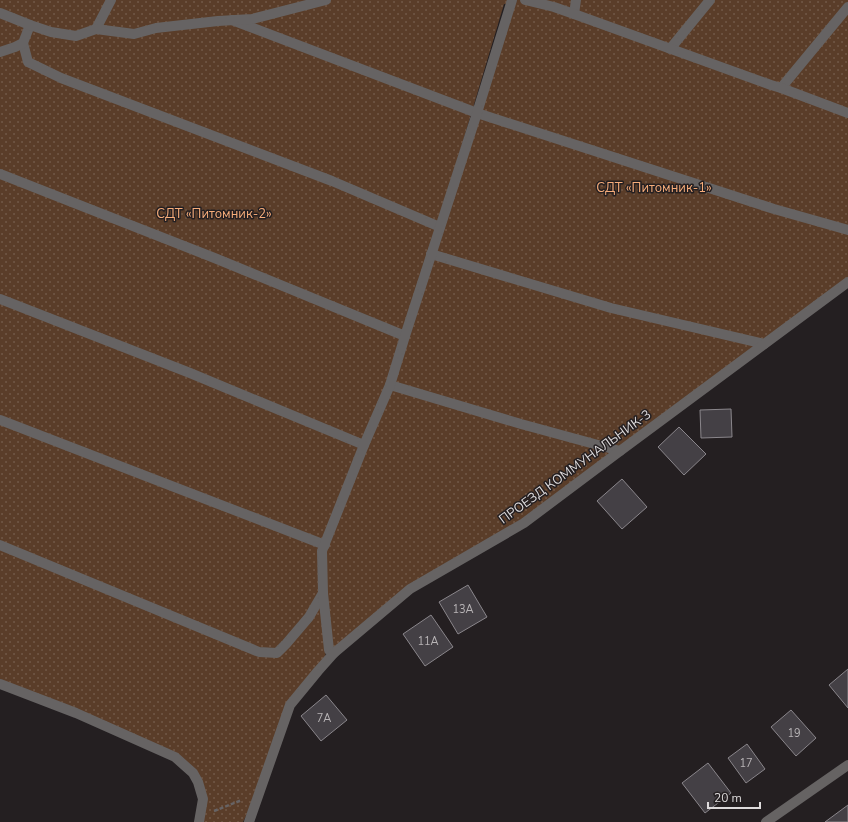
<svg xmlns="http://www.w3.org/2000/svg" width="848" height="822" viewBox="0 0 848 822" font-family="'Nunito Sans',sans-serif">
  <defs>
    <pattern id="grass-dots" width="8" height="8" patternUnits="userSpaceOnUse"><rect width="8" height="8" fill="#5a3d29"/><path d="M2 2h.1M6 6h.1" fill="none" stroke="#715847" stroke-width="1.8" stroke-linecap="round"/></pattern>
  </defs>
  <rect width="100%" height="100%" fill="#241f21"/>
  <path fill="url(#grass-dots)" d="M0 0H848V279L519 522 408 586 334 650 331 647 324 552 367 445 514 5 504 4 461 148 386 387 319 552 326 650 325 657 287 703 251 806 243 822H201L206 800 193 769 0 682Z"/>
  <g fill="#444045" stroke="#8a868b">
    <path d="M731 409 732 437 701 438 700 410Z"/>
    <path d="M679 427 706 454 684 475 658 447Z"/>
    <path d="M622 479 647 507 622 529 597 501Z"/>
    <path d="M468 585 487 617 458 634 439 602Z"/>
    <path d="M431 615 453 647 425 666 403 634Z"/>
    <path d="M848 669V708L829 685Z"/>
    <path d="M326 695 347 720 321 741 301 716Z"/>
    <path d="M791 710 816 738 796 756 771 727Z"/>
    <path d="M747 744 765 769 746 783 728 758Z"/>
    <path d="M708 763 731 793 705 813 682 783Z"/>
    <path d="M848 805V822H825Z"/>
  </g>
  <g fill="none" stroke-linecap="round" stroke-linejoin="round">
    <path stroke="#676364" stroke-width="2.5" stroke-dasharray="4 2" stroke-linecap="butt" d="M214 811 242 800"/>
    <g stroke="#666363" stroke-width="10">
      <path d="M574 14 576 0"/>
      <path d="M232 20 477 113 774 209 848 230"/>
      <path d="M96 29 111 0"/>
      <path d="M23 43 28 62 61 78 332 181 440 227"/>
      <path d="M670 49 710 0"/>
      <path d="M0 52 15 47 23 43 30 25"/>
      <path d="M781 88 848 7"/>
      <path d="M0 174 217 259 405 336"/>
      <path d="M431 254 611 308 764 344"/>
      <path d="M0 299 190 373 364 445"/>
      <path d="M390 385 521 424 620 451"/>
      <path d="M0 420 325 545"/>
      <path d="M0 545 259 652 277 653 286 644 309 617 323 593"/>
    </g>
    <g stroke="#666363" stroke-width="10">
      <path d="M525 0 554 7 574 14 771 85 781 88 848 113"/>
      <path d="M0 13 30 25 51 32 76 36 96 29 134 34 156 28 218 21 252 19 326 0"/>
      <path d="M334 653 329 650 323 593 322 551 364 445 390 385 405 336 477 113 512 0"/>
      <path d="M0 684 76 713 175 757 193 773 198 782 203 799 199 822"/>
      <path d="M249 822 290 705 318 671 334 653 410 589 524 523 620 451 848 282"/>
      <path d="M766 822 848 765"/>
    </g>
  </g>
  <g text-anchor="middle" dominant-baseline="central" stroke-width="3" stroke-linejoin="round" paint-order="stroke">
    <g font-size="11" fill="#b8b4b6">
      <text x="463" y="609">13А</text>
      <text x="428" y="641">11А</text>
      <text x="324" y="718">7А</text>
      <text x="794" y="733">19</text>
      <text x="746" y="763">17</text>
    </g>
    <g font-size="13" fill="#f7ad7a" stroke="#241f21">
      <text x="654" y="188">СДТ «Питомник-1»</text>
      <text x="214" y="214">СДТ «Питомник-2»</text>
    </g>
    <g font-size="13" fill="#dedbdc" stroke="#241f21">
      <text transform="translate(575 467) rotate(-36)">ПРОЕЗД КОММУНАЛЬНИК-3</text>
    </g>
  </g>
  <path d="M708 802v6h52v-6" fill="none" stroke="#dedbdc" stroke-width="2"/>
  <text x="714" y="802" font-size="12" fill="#dedbdc" stroke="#241f21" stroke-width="3" paint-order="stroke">20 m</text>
</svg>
